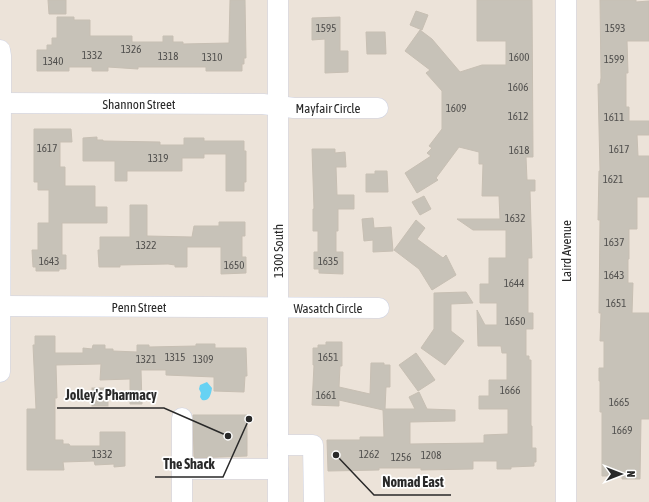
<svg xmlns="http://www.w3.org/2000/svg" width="649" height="502" viewBox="0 0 649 502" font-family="'Asap Condensed',sans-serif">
  <rect width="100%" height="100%" fill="#ece3d9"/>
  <path fill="#67d2f3" d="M207 382 212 388C211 395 209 402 202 400L200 397 201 393 199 389 200 385Z"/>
  <g fill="#c7c2b8" stroke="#c7bfb3">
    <path d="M48 0H66V14H49Z"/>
    <path d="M230 0H245L246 58H244V64H242V71H206V67H138V69L108 67V71H92V67H69V71H37V50H47V45H52V38H57V17H74V20H90V36H132V42H163V36H173V42H183V44L229 43Z"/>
    <path d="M477 0H532L533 157H526L527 180H535V191H530L532 258H528V313H533V329H526V356H529V360H531V426H532V448H536V462H534V466L511 467V469H497V461H473V469L421 470V468H379V470L328 471 327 440H360V437H384L383 410 339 400V406L312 405 314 365H313V348H318V345H326V342H342V366H340L339 387 370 394 371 363H384V365H390V387H386L385 409H415L409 397 419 392 427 409 455 410V421L410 422V444L484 443V435L508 434V409H479V396H489V380H507V353H502L501 346H478L477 310 485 325H497V303H480V284H489V258H506V230H473L457 219H500L499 196H482L483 164H479V152L459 147 436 178 438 180 417 193 405 173 431 156 427 153 432 148 429 146 442 129V91L426 73 430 70 405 51 420 30 432 39 460 72 482 65H506V41H477Z"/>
    <path d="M600 0H636V2L649 1V41H627L628 73H626V107H629V121H649V135H637L638 156H649V197H637V229H629V259H628V283H633L632 313H649V419H641L640 479H622V476H602V412H600V381H599V368H604V341H600L601 313H599L600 220H598L599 171H600L598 84H600L601 78Z"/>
    <path d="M416 11 428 15 422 30 410 25Z"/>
    <path d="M340 17V51H348V72L325 73V39L312 40V18Z"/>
    <path d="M366 32H385L386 54H367Z"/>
    <path d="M34 129H71L72 142H60V167H65V186H95V207H107V223H62V255H66V269H59V271H36V267H33L32 250H38V223H49V190H38V182H34Z"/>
    <path d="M97 137V140H103V141L160 142V145H184V138H204V141H244V151H246V182H244V191H226V154H204V158H182V171H127V181H115V161H83V138Z"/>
    <path d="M312 149H335V153L345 152 346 167H336L337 195H354V209H338V231H336V252H343V274L319 273V269H314V252H318V231H313V209H314Z"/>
    <path d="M375 171H387L388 192H366V174H375Z"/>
    <path d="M424 196 431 209 420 215 412 202Z"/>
    <path d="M130 205H147V236L192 237 194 226H219V222H245V236H242V257H246V273L221 274V247H187V267H175V265L168 264 120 265V267H99L98 250H100V237H130Z"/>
    <path d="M373 218 374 228 391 227 393 251 373 252V240L364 241 362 219Z"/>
    <path d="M416 220 425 228 417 239 443 258 446 255 456 275 432 290 419 269 394 250Z"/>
    <path d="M466 292 473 303 451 304V331L464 341 445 365 421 348 434 329V293Z"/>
    <path d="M35 336H55V353H83V348L92 349 93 345H105V349H113V351L137 352V345H149V347L196 346V344H215V348H246L247 376H245L244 392 214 391V377L166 375V370H141L142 404H130V379L100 380 101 364 56 365 57 398H55V440H63V444H69L70 446H100V432H125V466L114 467V464L95 465 94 461 63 462 64 470H27V409H36L33 345H35Z"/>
    <path d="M416 353 435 380 418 391 399 365Z"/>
    <rect x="92" y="388" width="16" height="18"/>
    <path d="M193 415H247V456L194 458Z"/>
  </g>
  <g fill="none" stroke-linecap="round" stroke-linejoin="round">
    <defs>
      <g id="minor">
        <path d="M278 0V502"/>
        <path d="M0 50 1 56V91L0 372"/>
        <path d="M1 103 263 104 294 108H378"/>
        <path d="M1 306 379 308"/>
        <path d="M182 418V469"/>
        <path d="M278 445H313L314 502"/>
        <path d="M182 502V469H278"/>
        <path d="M566 502V0"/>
      </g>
    </defs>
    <use href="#minor" stroke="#cfd3e3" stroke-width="21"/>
    <use href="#minor" stroke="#fff" stroke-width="20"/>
  </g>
  <g text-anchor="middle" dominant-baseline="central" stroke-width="3.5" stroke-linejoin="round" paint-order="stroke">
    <g font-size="11" fill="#504f4d">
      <text x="326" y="28">1595</text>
      <text x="615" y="28">1593</text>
      <text x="131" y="49">1326</text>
      <text x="92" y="55">1332</text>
      <text x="168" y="56">1318</text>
      <text x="212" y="57">1310</text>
      <text x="519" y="57">1600</text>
      <text x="614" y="59">1599</text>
      <text x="53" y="61">1340</text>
      <text x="518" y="87">1606</text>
      <text x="456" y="108">1609</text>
      <text x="518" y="116">1612</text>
      <text x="614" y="117">1611</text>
      <text x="47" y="148">1617</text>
      <text x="619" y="149">1617</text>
      <text x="519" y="150">1618</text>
      <text x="158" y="158">1319</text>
      <text x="613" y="179">1621</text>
      <text x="515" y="218">1632</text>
      <text x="614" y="242">1637</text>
      <text x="146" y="245">1322</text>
      <text x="49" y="261">1643</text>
      <text x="328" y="261">1635</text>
      <text x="234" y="265">1650</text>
      <text x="614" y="275">1643</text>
      <text x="514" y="283">1644</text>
      <text x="616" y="303">1651</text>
      <text x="515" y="321">1650</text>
      <text x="175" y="357">1315</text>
      <text x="328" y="357">1651</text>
      <text x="146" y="359">1321</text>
      <text x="203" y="359">1309</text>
      <text x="510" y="390">1666</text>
      <text x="326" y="395">1661</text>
      <text x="619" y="402">1665</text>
      <text x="622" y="430">1669</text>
      <text x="102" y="454">1332</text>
      <text x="369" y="454">1262</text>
      <text x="431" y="455">1208</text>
      <text x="401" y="457">1256</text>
    </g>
    <g font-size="13" fill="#292929" stroke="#fff">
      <text x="139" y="104">Shannon Street</text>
      <text x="328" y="108">Mayfair Circle</text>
      <text transform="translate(278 251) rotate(-90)">1300 South</text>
      <text transform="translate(566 251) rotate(-90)">Laird Avenue</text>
      <text x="139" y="307">Penn Street</text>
      <text x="328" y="308">Wasatch Circle</text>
    </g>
  </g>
  <path fill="none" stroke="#292929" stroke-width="1.5" d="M228 436L164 408H57M249 419L223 477H155M336 455L374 495H451"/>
  <g fill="#292929" stroke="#fff" stroke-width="1.5">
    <circle cx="228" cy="436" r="4"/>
    <circle cx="249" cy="419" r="4"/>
    <circle cx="336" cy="455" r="4"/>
  </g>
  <g font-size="14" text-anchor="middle" font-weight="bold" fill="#292929" stroke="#fff" stroke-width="3.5" stroke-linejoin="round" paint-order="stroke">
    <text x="111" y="400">Jolley's Pharmacy</text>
    <text x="189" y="469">The Shack</text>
    <text x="413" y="487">Nomad East</text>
  </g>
  <g transform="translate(621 474) rotate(90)" stroke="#ffffff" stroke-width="3" paint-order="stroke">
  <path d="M0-3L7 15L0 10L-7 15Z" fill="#292929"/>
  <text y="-6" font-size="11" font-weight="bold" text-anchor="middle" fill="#292929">N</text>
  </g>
</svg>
